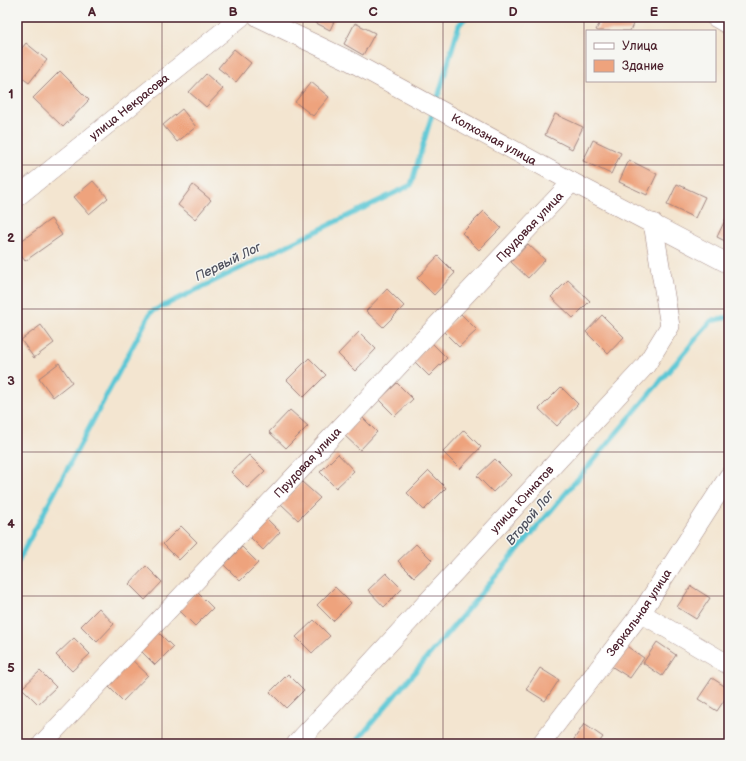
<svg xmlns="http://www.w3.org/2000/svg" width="746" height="761" viewBox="0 0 746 761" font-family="'Balsamiq Sans',sans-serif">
  <rect width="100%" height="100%" fill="#f6f6f2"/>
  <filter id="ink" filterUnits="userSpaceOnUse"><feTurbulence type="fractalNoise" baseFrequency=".025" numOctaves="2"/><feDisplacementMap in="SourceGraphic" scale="8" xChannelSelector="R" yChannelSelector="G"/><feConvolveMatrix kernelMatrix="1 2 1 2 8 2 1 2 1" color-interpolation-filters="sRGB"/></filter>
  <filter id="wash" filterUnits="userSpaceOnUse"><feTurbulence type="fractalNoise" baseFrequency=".012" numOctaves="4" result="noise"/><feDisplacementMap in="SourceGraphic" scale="16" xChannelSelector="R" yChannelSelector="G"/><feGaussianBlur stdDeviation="0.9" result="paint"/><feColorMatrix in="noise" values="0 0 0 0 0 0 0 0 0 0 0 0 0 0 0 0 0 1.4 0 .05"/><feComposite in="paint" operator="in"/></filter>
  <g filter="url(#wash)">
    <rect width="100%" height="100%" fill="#f3e5d0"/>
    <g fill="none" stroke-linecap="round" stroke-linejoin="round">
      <g stroke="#5bc7d5" stroke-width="5">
        <path d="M436 104 459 25 466 17"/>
        <path d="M17 563 151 312 411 185 433 111"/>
        <path d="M354 744 711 321 729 317"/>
      </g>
    </g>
    <g id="blocks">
      <g fill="#eea37d">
        <path d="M311 17H336L330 30 310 20Z"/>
        <path d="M603 17H624L634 22 630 31H598L596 30Z"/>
        <path d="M355 23 375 33 363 55 344 44Z"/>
        <path d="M26 43 47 60 29 83 17 74V54Z"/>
        <path d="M234 49 251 63 236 82 218 68Z"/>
        <path d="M60 71 89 100 63 127 33 98Z"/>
        <path d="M206 74 223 89 206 107 189 92Z"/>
        <path d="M311 82 329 97 313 116 295 102Z"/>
        <path d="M182 109 196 127 177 142 163 125Z"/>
        <path d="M555 114 583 127 572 149 545 135Z"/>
        <path d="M593 140 621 153 611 174 583 161Z"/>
        <path d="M629 160 657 174 647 195 619 182Z"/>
        <path d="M93 181 108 198 89 214 74 197Z"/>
        <path d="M677 184 705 197 695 218 667 205Z"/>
        <path d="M193 185 211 200 195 219 178 205Z"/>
        <path d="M484 211 501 228 479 250 462 233Z"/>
        <path d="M727 216 729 217V243L717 237Z"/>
        <path d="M51 219 62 235 25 261 17 250V244Z"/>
        <path d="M528 244 545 260 528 278 511 262Z"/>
        <path d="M438 256 455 273 434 295 417 278Z"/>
        <path d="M568 280 590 301 573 318 551 297Z"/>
        <path d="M387 289 404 306 383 327 366 311Z"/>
        <path d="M461 314 477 330 459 347 443 331Z"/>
        <path d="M602 315 624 337 608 354 586 332Z"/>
        <path d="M41 325 54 343 34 358 21 340Z"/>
        <path d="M359 332 376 349 355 371 338 354Z"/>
        <path d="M431 342 447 358 429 376 413 360Z"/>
        <path d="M309 358 326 375 304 397 287 380Z"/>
        <path d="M59 363 72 382 53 397 39 378Z"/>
        <path d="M397 383 413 399 395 416 379 400Z"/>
        <path d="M561 387 578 404 557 426 539 409Z"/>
        <path d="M290 410 308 426 286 448 269 432Z"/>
        <path d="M361 416 377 432 360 450 343 434Z"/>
        <path d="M464 430 481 447 460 469 443 452Z"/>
        <path d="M338 454 354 471 336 488 320 472Z"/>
        <path d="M249 455 265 471 247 488 231 472Z"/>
        <path d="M495 459 511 475 493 492 477 476Z"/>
        <path d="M429 471 446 488 424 510 407 493Z"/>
        <path d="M302 482 320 498 298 520 281 504Z"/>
        <path d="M264 516 280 532 263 550 247 534Z"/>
        <path d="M181 526 197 542 179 560 163 544Z"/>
        <path d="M416 544 432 560 414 577 398 561Z"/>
        <path d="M242 547 258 563 240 581 224 565Z"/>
        <path d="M146 566 162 582 145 600 129 584Z"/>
        <path d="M386 573 402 589 384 607 368 590Z"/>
        <path d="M691 586 710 598 696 619 677 607Z"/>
        <path d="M335 587 351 603 333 621 317 605Z"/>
        <path d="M197 592 213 608 195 626 179 610Z"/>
        <path d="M99 608 114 624 97 642 81 626Z"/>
        <path d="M314 620 330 636 312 653 296 637Z"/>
        <path d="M157 631 173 647 155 665 139 649Z"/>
        <path d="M74 638 90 654 72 671 56 655Z"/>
        <path d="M657 642 676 655 662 676 643 663Z"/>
        <path d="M625 645 644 658 630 678 611 666Z"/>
        <path d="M131 659 148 675 123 701 107 685Z"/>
        <path d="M540 668 559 680 545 701 526 689Z"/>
        <path d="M40 671 56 687 38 704 22 688Z"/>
        <path d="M288 674 304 690 286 708 270 692Z"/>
        <path d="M712 678 729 689V693L717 711 698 699Z"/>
        <path d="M584 724 603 737 598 744H571Z"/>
      </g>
    </g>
  </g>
  <g filter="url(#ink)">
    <use href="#blocks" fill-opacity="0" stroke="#9e827e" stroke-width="1"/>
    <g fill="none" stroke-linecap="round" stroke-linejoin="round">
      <defs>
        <g id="minor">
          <path id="s1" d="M258 17 348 60 572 182 729 264"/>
          <path d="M715 17 729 25"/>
          <path id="s2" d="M17 197 241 17"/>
          <path d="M641 613 729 665"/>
          <path id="s3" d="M42 744 572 182"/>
          <path id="s4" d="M296 744 646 365 670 326 653 223"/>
          <path id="s5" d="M541 744 641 613 729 476"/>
        </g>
      </defs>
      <use href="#minor" stroke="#9e827e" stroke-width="20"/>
      <use href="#minor" stroke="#fff" stroke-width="19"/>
    </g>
  </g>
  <path fill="none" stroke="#4a1f2b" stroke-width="1" stroke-opacity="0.55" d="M162 17V744M303 17V744M443 17V744M584 17V744M17 165H729M17 309H729M17 452H729M17 596H729"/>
  <g text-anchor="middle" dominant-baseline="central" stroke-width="3" stroke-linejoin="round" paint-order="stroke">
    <g font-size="12" fill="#4a1f2b" stroke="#f6f6f2">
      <text stroke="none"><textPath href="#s2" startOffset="144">улица Некрасова</textPath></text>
      <text stroke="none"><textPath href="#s1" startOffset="266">Колхозная улица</textPath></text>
      <text stroke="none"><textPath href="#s3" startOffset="711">Прудовая улица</textPath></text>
      <text stroke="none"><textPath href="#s3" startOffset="387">Прудовая улица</textPath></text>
      <text stroke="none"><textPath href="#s4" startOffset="333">улица Юннатов</textPath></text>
      <text stroke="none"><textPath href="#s5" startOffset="164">Зеркальная улица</textPath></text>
    </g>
    <g font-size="13" font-style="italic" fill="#4f515e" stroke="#f6f6f2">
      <text transform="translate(228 262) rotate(-26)">Первый Лог</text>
      <text transform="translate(530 518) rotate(-50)">Второй Лог</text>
    </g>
  </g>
  <rect width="746" height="761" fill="none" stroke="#f6f6f2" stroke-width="44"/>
  <rect x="586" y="30" width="130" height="52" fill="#f6f6f2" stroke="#b1a0a2"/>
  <rect x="594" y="43" width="20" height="6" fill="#ffffff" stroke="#b1a0a2"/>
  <text x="622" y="50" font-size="12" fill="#4a1f2b">Улица</text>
  <rect x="594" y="60" width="20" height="12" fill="#eea37d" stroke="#b1a0a2"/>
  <text x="622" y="70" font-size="12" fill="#4a1f2b">Здание</text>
  <rect x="22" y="22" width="702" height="717" fill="none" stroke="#4a1f2b" stroke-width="1.5"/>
  <g font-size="13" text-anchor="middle" font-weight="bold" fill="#4a1f2b">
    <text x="92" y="16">A</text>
    <text x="233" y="16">B</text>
    <text x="373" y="16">C</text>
    <text x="513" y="16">D</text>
    <text x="654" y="16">E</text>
    <text x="11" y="98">1</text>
    <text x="11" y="242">2</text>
    <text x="11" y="385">3</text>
    <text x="11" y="528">4</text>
    <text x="11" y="672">5</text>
  </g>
</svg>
